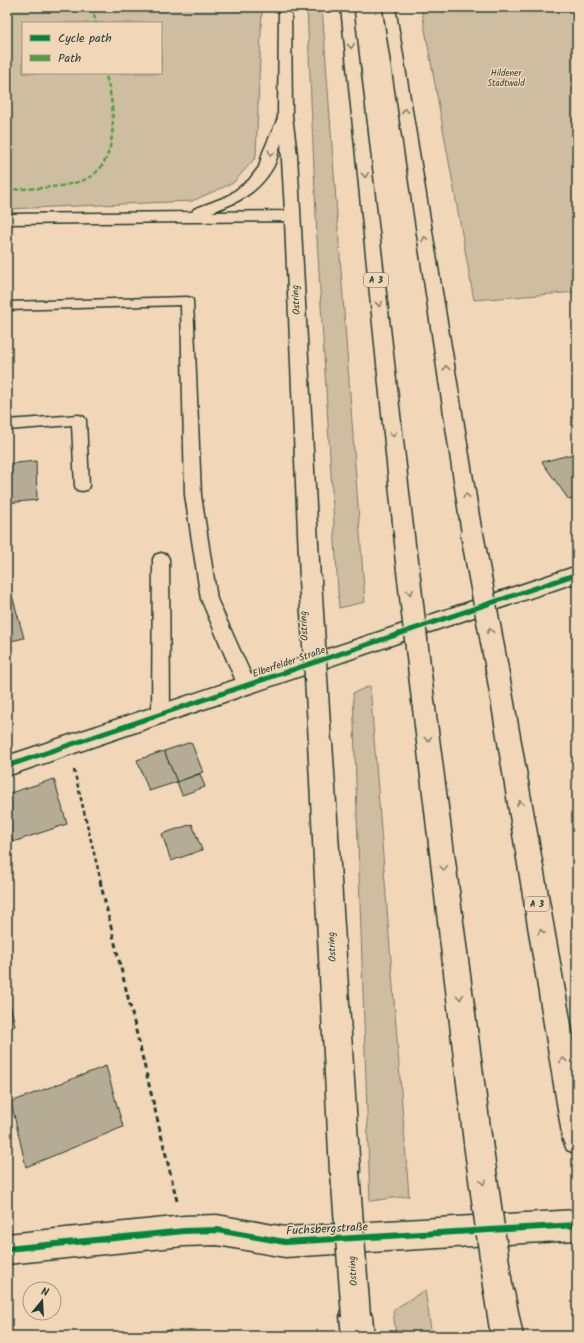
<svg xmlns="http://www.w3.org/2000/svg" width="584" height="1343" viewBox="0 0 584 1343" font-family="Kalam,sans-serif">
  <rect width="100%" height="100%" fill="#f1d6b8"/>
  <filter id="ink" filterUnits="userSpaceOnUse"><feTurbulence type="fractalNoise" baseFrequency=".025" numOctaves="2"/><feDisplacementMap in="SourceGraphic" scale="8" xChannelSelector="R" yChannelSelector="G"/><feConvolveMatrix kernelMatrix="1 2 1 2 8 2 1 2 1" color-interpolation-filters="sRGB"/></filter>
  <g filter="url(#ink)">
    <g fill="#cfbda2" stroke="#777d6b" fill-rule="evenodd">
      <path d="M7 7H262L256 157 233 183 192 201 7 209ZM23 23H161V73H23Z"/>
      <path d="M307 7H322L365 602 339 608 317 238Z"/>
      <path d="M421 7H577V292L474 300Z"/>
      <path d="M370 686 409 1196 370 1201 353 693Z"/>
      <path d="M425 1290 432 1336H396L393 1310Z"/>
    </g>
    <g fill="#b6ab94" stroke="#1f3d34">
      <path d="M577 453V498L569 500 542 462Z"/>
      <path d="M36 461 37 500 7 503V464Z"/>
      <path d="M7 588H10L24 638 7 642Z"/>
      <path d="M191 742 203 772 177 782 164 751Z"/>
      <path d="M164 751 177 782 149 791 137 760Z"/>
      <path d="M200 774 205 787 182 795 177 782Z"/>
      <path d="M54 779 67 824 13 842 7 819V794Z"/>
      <path d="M7 819 13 842 7 844Z"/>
      <path d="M192 824 202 850 171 861 162 834Z"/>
      <path d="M7 990 15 1026 7 1029Z"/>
      <path d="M106 1066 123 1127 26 1167 11 1102Z"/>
      <path d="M170 1330V1336H130Z"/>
    </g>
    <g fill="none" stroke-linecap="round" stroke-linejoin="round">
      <defs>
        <g id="service">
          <path d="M187 297 192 298 193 301 201 495 217 599 256 686 253 691 247 693 241 691 238 686 201 599 185 495 181 305 7 310V302Z"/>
          <path d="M79 415 84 417 86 420 89 486 87 490 82 491 77 490 75 486 72 425 7 430V420Z"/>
          <path d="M161 553 167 555 169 559 170 714 167 719 161 721 155 719 152 714 153 559 155 555Z"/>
        </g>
        <path id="minor" d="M577 1210V1240L285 1257 217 1245 184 1246 7 1264V1234L184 1216 217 1215 285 1227Z"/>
        <g id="secondary">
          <path d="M279 7H291L292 116 297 155 320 580 317 586 310 588 303 586 300 580 285 221 7 224V214L192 212 194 209 228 196 249 180 259 167 263 152 278 118ZM281 143 285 211 212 212C237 203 258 193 272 169 277 162 278 151 281 143Z"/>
          <path d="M320 732 328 735 332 742 360 1172 355 1182 345 1187 335 1182 330 1172 308 742 312 735Z"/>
          <path d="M356 1300 367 1305 372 1316 374 1336H342L340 1316 345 1305Z"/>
        </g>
        <path id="primary" d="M577 566V582L7 776V756Z"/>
        <g id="motorway">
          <path d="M341 7H353L416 553 413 558 406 561 399 558 396 553Z"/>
          <path d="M383 7H395L482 534 479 539 472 541 465 539 462 534Z"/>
          <path d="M497 660 505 663 508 669 577 1059V1154L567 1150 563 1140 486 669 489 663Z"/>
          <path d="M423 691 431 693 434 700 492 1143 488 1153 478 1157 468 1153 464 1143 412 700 415 693Z"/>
          <path d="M499 1277 510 1281 514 1292 523 1336H491L484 1292 488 1281Z"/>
        </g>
      </defs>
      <use href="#service" stroke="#1f3d34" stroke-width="3"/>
      <use href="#minor" stroke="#1f3d34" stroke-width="3"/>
      <use href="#secondary" stroke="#1f3d34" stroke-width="3"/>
      <use href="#primary" stroke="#1f3d34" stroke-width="3"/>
      <use href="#motorway" stroke="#1f3d34" stroke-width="3"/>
      <path stroke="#1f3d34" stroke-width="2.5" stroke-dasharray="4 3" stroke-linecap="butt" d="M74 770 101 882"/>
      <path stroke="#1f3d34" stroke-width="3" stroke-dasharray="5 4" stroke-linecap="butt" d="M100 881 177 1201"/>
      <use href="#service" fill="#f1d6b8" fill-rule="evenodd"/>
      <use href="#minor" fill="#f1d6b8" fill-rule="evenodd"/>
      <use href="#secondary" fill="#f1d6b8" fill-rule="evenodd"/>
      <use href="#primary" fill="#f1d6b8" fill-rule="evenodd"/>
      <use href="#motorway" fill="#f1d6b8" fill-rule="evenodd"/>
      <defs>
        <path id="secondary-bridge-far1" d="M310 580 320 742"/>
        <path id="secondary-bridge" d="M345 1172 356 1316"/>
        <g id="motorway-bridge-far1">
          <path d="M472 534 497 669"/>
          <path d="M406 553 423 700"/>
        </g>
        <path id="motorway-bridge" d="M478 1143 499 1292"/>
      </defs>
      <use href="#secondary-bridge-far1" stroke="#1f3d34" stroke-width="25" stroke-linecap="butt"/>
      <use href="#secondary-bridge" stroke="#1f3d34" stroke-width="31" stroke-linecap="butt"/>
      <use href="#motorway-bridge-far1" stroke="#1f3d34" stroke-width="25" stroke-linecap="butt"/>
      <use href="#motorway-bridge" stroke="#1f3d34" stroke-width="31" stroke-linecap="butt"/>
      <use href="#secondary-bridge-far1" stroke="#f1d6b8" stroke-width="22"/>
      <use href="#secondary-bridge" stroke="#f1d6b8" stroke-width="28"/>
      <use href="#motorway-bridge-far1" stroke="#f1d6b8" stroke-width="22"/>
      <use href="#motorway-bridge" stroke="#f1d6b8" stroke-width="28"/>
      <g stroke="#4da043" stroke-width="2.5" stroke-dasharray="5 2.5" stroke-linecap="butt">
        <path d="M92 7 96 23"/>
        <path d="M7 190C32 188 62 189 86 179 121 164 115 102 105 73"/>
      </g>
      <defs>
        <path id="cycleway-far1" d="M7 766 577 574"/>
        <path id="cycleway" d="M7 1249 184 1231 217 1230 285 1242 577 1225"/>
      </defs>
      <use href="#cycleway-far1" stroke="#f1d6b8" stroke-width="8"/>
      <use href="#cycleway" stroke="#f1d6b8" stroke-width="9"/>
      <use href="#cycleway-far1" stroke="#00873e" stroke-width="5"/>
      <use href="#cycleway" stroke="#00873e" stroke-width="6"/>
    </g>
    <defs><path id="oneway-chevron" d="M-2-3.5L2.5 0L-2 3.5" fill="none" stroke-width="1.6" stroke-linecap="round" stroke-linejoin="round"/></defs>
    <g stroke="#7d826f">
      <use href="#oneway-chevron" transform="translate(351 46) rotate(84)"/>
      <use href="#oneway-chevron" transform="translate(405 111) rotate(-99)"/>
      <use href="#oneway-chevron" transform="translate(271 153) rotate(109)"/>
      <use href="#oneway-chevron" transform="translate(365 175) rotate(84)"/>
      <use href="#oneway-chevron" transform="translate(425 239) rotate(-99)"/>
      <use href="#oneway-chevron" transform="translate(379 304) rotate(84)"/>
      <use href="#oneway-chevron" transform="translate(446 368) rotate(-99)"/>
      <use href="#oneway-chevron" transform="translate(393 434) rotate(84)"/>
      <use href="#oneway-chevron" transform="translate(466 496) rotate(-99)"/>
      <use href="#oneway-chevron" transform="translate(410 592) rotate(84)"/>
      <use href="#oneway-chevron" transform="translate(490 631) rotate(-100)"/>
      <use href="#oneway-chevron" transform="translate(428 739) rotate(83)"/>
      <use href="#oneway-chevron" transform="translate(520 803) rotate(-100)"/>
      <use href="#oneway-chevron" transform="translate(444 868) rotate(83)"/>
      <use href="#oneway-chevron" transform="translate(541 932) rotate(-100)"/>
      <use href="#oneway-chevron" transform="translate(460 997) rotate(83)"/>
      <use href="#oneway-chevron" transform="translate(563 1060) rotate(-100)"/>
      <use href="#oneway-chevron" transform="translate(483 1182) rotate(82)"/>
    </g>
  </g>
  <g text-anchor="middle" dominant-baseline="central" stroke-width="3" stroke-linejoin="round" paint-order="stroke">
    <g font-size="9" fill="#314a3f" stroke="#f1d6b8">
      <text x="506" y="73">Hildener<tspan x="506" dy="10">Stadtwald</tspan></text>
    </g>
    <g fill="#f1d6b8" stroke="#5e6b5c" stroke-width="1">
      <rect x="364" y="273" width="24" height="14" rx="3"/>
      <rect x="525" y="897" width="24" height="14" rx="3"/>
    </g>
    <g font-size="9" font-weight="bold" fill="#1f3d34">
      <text x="376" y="280">A 3</text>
      <text x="537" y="904">A 3</text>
    </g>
    <g font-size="10" fill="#1f3d34" stroke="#f1d6b8">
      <text transform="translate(296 300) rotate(-93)">Ostring</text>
      <text transform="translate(304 626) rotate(-93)">Ostring</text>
      <text transform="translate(289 662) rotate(-19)">Elberfelder Straße</text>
      <text transform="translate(332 947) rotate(-93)">Ostring</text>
      <text transform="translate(353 1271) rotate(-94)">Ostring</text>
    </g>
    <g font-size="12" fill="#1f3d34" stroke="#f1d6b8">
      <text transform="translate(327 1229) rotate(-3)">Fuchsbergstraße</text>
    </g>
  </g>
  <rect width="584" height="1343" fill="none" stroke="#f1d6b8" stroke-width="24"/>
  <rect x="12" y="12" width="560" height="1319" fill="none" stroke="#1f3d34" stroke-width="1.5" filter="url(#ink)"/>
  <rect x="22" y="22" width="140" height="52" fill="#f1d6b8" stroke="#9d9983"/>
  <rect x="30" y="35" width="20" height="6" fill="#00873e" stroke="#9d9983"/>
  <text x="58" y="42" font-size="12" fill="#1f3d34">Cycle path</text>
  <rect x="30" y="55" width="20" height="6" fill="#4da043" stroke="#9d9983"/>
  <text x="58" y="62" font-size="12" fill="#1f3d34">Path</text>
  <g transform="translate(42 1301) rotate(18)"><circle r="19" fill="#f1d6b8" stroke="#9d9983"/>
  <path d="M0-3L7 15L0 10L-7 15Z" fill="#1f3d34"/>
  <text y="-6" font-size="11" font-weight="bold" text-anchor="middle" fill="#1f3d34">N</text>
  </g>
</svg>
